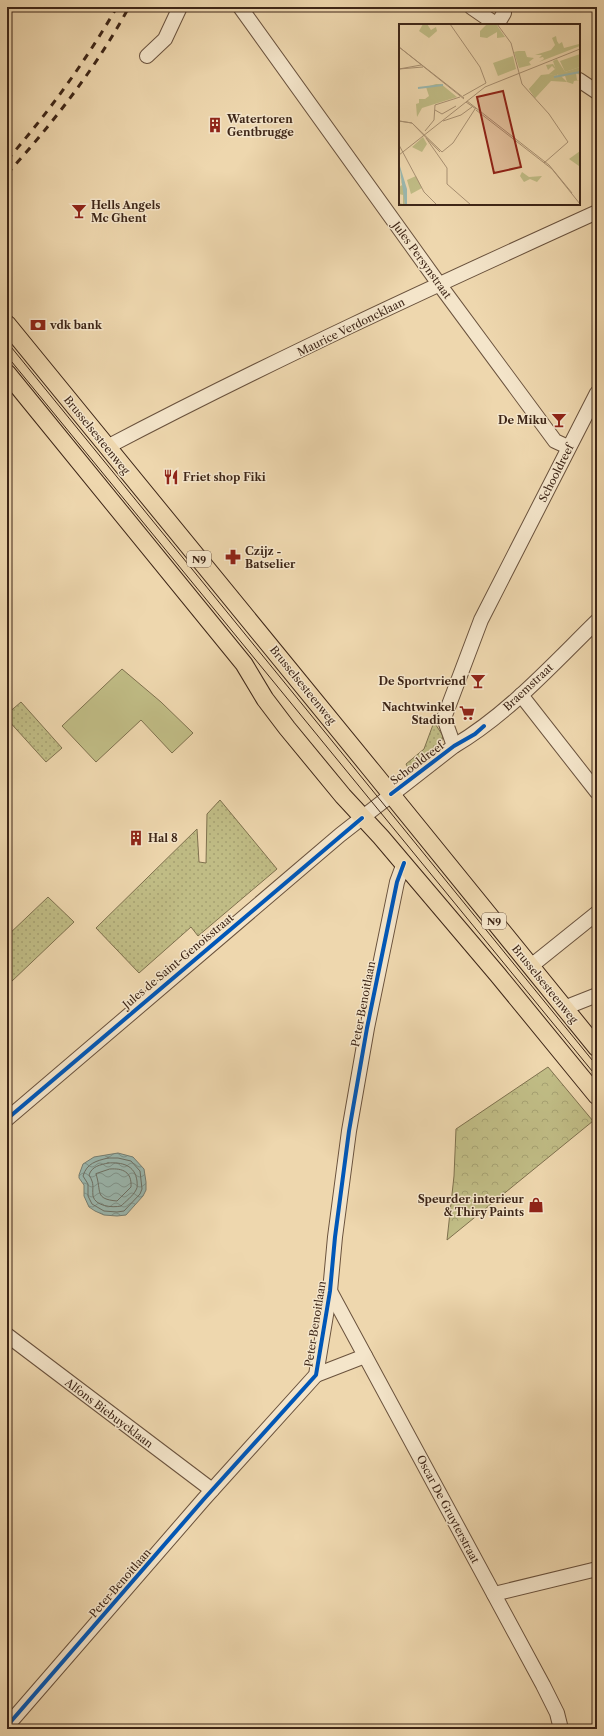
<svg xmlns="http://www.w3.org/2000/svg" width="604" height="1736" viewBox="0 0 604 1736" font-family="'Libre Caslon Text',serif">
  <defs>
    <pattern id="grass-dots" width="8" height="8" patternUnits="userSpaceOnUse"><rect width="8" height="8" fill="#c0bc85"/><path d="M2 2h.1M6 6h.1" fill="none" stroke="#a6a172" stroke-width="1.8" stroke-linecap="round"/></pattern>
    <pattern id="forest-crowns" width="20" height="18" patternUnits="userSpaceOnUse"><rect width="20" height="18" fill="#c0bc85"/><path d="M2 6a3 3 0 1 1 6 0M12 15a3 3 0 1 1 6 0" fill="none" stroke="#a6a172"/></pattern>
    <pattern id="water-waves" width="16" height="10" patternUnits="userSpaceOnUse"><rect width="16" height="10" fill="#9ab8b0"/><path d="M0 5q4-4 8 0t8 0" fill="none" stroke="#7f958e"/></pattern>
  </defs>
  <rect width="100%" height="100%" fill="#eed7ae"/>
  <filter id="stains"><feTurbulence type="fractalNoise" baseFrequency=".005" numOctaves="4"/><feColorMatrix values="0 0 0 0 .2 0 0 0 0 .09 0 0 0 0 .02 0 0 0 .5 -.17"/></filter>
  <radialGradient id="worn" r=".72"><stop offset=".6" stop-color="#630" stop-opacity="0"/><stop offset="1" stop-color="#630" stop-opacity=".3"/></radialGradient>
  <g fill="url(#grass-dots)" stroke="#7f714e">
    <path d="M21 702 62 748 46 762 7 719V714Z"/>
    <path d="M434 722 443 736 441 743 408 768 406 764 424 749Z"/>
    <path d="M220 800 277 869 198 936 191 927 139 973 96 928 197 829 199 862 206 863 207 814Z"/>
    <path d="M48 897 74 922 11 982 7 978V936Z"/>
  </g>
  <path fill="url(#forest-crowns)" stroke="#7f714e" d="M548 1067 593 1121 447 1240 454 1176 456 1129Z"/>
  <path fill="#c0bc85" stroke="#7f714e" d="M122 669 161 702 193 733 172 753 141 720 96 762 62 726Z"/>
  <path fill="url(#water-waves)" stroke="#757e73" d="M118 1153 133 1157 144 1169 146 1182V1190L143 1196 126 1215 117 1216 104 1215 95 1211 89 1207 84 1196V1185L79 1178V1175L83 1164 94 1157Z"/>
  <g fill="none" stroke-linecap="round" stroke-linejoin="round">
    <g stroke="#6c6f64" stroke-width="1">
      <path d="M108 1158H118L131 1161 140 1171 142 1189 140 1194 124 1211 117 1212 104 1211 92 1204 88 1196V1184L83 1176C87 1163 96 1161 108 1158Z"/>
      <path d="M108 1163C122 1162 135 1165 137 1181 137 1184 138 1187 136 1190 133 1196 125 1202 121 1206 112 1208 95 1206 93 1196 92 1186 95 1185 89 1175 92 1166 100 1165 108 1163Z"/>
      <path d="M110 1169C123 1168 132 1172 131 1187L117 1201C94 1199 102 1192 96 1174Z"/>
    </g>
    <defs>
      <g id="minor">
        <path d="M240 7 439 284 555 441 568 447"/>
        <path d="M471 7 497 25"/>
        <path d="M497 25 504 13V7"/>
        <path d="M147 56 165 39 180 7"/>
        <path d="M579 80 597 92"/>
        <path d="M107 447C267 363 432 287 597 212"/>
        <path d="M521 695 597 792"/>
        <path d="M454 746 444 718 481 620 597 393"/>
        <path d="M531 966 597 913"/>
        <path d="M564 1008 597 995"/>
        <path d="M7 1119 340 835 454 746C508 714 552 665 597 621"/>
        <path d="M330 1291 543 1685 557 1713 561 1729"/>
        <path d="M7 1335 212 1490"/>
        <path d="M316 1375 365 1356"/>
        <path d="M494 1594 597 1569"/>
        <path d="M7 1726 204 1499 316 1375 330 1291 335 1237 349 1131 367 1028 397 882 404 863"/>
      </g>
      <g id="major">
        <path d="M7 324 373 772 597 1048"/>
        <path d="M7 373 244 664 265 699 287 728 343 796 381 837 498 975 597 1096"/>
      </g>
    </defs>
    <use href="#minor" stroke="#6a523d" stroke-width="16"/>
    <use href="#major" stroke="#3e2617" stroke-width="19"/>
    <use href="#minor" stroke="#f4e5ca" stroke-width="14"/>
    <use href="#major" stroke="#eed7ae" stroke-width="17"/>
    <g stroke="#3e2617" stroke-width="1">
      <path d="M7 342 597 1066"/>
      <path d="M7 356 597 1077"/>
    </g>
    <g stroke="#3e2617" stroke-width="3" stroke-dasharray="7 7" stroke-linecap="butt">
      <path d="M7 160C49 112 85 62 117 7"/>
      <path d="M7 174C53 123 96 68 129 7"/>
    </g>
    <defs>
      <g id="cycleway">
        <path d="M391 794 454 746 475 734 484 726"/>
        <path d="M7 1119 362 818"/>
        <path d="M7 1726 204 1499 316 1375 330 1291 335 1237 349 1131 367 1028 397 882 404 863"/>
      </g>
    </defs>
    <use href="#cycleway" stroke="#f4e5ca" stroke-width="6"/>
    <use href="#cycleway" stroke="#0057b8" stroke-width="4"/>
  </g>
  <defs>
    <symbol id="building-bare" viewBox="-9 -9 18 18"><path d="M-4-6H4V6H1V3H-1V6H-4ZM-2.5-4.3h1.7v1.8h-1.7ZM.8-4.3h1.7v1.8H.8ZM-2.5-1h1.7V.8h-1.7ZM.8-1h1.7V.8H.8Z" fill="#8f2418" stroke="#f4e5ca" stroke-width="2.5" paint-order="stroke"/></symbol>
    <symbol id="bar-bare" viewBox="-9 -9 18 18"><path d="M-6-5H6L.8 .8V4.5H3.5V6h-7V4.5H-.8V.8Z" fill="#8f2418" stroke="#f4e5ca" stroke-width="2.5" paint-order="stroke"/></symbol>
    <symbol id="bank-bare" viewBox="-9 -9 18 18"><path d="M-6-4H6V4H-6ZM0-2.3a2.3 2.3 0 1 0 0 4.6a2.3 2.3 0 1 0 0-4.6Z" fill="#8f2418" stroke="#f4e5ca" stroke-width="2.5" paint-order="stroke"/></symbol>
    <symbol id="restaurant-bare" viewBox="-9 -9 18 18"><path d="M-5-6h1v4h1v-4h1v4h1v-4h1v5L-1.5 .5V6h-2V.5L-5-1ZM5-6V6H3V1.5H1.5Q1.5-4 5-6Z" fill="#8f2418" stroke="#f4e5ca" stroke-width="2.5" paint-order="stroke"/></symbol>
    <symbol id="pharmacy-bare" viewBox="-9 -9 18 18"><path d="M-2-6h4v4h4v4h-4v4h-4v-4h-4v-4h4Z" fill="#8f2418" stroke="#f4e5ca" stroke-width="2.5" paint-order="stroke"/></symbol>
    <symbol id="supermarket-bare" viewBox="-9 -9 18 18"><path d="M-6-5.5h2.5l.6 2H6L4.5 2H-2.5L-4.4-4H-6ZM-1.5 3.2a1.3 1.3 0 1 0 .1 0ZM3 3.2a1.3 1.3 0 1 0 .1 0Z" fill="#8f2418" stroke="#f4e5ca" stroke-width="2.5" paint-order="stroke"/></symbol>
    <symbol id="shop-bare" viewBox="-9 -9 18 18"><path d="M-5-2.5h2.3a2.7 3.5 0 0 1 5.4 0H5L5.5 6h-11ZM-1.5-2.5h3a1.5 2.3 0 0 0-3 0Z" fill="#8f2418" stroke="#f4e5ca" stroke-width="2.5" paint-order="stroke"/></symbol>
  </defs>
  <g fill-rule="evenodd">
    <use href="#building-bare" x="204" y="114" width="22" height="22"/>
    <use href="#bar-bare" x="68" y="200" width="22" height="22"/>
    <use href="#bank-bare" x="27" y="314" width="22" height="22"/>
    <use href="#bar-bare" x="548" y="409" width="22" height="22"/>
    <use href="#restaurant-bare" x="160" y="466" width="22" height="22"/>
    <use href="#pharmacy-bare" x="222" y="546" width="22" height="22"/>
    <use href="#bar-bare" x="467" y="670" width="22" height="22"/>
    <use href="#supermarket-bare" x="456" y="702" width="22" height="22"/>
    <use href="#building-bare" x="125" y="827" width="22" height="22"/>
    <use href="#shop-bare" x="525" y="1194" width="22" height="22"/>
  </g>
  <g text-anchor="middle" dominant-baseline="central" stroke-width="3" stroke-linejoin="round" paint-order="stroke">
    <g fill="#f4e5ca" stroke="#755f4d" stroke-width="1">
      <rect x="187" y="551" width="24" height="16" rx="3"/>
      <rect x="482" y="913" width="24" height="16" rx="3"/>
    </g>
    <g font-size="10" font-weight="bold" fill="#3e2617">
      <text x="199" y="559">N9</text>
      <text x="494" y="921">N9</text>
    </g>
    <g font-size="11" font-weight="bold" fill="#3e2617" stroke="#f4e5ca" text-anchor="start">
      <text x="227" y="119">Watertoren<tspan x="227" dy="13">Gentbrugge</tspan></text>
      <text x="91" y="205">Hells Angels<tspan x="91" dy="13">Mc Ghent</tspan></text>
      <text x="50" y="325">vdk bank</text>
      <text x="547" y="420" text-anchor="end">De Miku</text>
      <text x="183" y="477">Friet shop Fiki</text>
      <text x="245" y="551">Czijz -<tspan x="245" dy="13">Batselier</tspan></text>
      <text x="466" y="681" text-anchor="end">De Sportvriend</text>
      <text x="455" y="707" text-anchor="end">Nachtwinkel<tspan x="455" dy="13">Stadion</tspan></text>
      <text x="148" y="838">Hal 8</text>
      <text x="524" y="1199" text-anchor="end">Speurder interieur<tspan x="524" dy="13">&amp; Thiry Paints</tspan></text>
    </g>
    <g font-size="11" fill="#3e2617" stroke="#f4e5ca">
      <text transform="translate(422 260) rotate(54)">Jules Persynstraat</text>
      <text transform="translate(351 327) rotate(-26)">Maurice Verdoncklaan</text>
      <text transform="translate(97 435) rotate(51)">Brusselsesteenweg</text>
      <text transform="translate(556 473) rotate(-63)">Schooldreef</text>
      <text transform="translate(303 685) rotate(51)">Brusselsesteenweg</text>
      <text transform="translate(528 687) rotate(-43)">Braemstraat</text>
      <text transform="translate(417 763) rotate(-37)">Schooldreef</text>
      <text transform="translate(178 961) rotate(-40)">Jules de Saint-Genoisstraat</text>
      <text transform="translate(545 984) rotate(51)">Brusselsesteenweg</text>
      <text transform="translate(363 1004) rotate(-79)">Peter Benoitlaan</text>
      <text transform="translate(315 1324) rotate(-81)">Peter Benoitlaan</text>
      <text transform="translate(109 1413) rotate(37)">Alfons Biebuycklaan</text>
      <text transform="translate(448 1509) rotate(62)">Oscar De Gruyterstraat</text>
      <text transform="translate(120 1583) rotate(-49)">Peter Benoitlaan</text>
    </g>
  </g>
  <g transform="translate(399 24)">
    <rect width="181" height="181" fill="#eed7ae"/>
    <path d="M154 40 161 51 163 44 166 48 181 43V51L177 49 178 56H181L175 57 174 60 168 58 166 52 160 53 159 50 158 52 150 50 156 45 153 42 149 46 147 41ZM0 146 5 167 6 181H0V179L4 180V171L0 170V163L3 161Z" fill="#c0bc85"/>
    <path d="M157 12 158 17 160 20 163 18 165 24 180 20 181 22 140 38 145 35 144 33 140 34 143 31H136L152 26 156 21 153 14ZM119 27H126L128 33 135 34 130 38 132 41 120 44 115 28ZM151 50 158 52 160 50 168 58 152 57 136 74 130 65 142 51Z" fill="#c0bc85"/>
    <path d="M17 152 23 164 12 170 8 156Z" fill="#c0bc85"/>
    <path d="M24 0H28L32 6 37 3 38 7 30 14 20 7ZM114 32 117 45 99 52 94 39ZM158 35 166 48V50L160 51 157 46 154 37ZM141 54 148 61 136 74 130 65ZM37 60H42L58 73 23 84 18 93 17 80 20 79V75H26L30 72 27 63ZM24 113 28 120 23 128 13 123ZM181 127V141L180 142 170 135ZM123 148 130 153 143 152 138 158 131 155 125 158 121 152Z" fill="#c0bc85"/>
    <path d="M181 30V43L166 48 161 37Z" fill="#c0bc85"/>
    <path d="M88 0H97L106 13 98 14V8L88 14 81 13V7Z" fill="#c0bc85"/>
    <path d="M0 139 8 165V181H6Z" fill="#9ab8b0"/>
    <path fill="none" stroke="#9ab8b0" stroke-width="2" d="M155 53 181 48M19 64 44 61"/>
    <path fill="none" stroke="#a89072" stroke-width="1" d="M51 0 81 43 87 59 64 72M98 0 112 19 123 60 150 90 169 118 145 139M0 23 65 74M0 23 65 75M0 45 22 41M0 45 24 43M68 77 150 141 173 169M67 78 77 85M36 86 43 90 57 82M77 86 153 145 181 180M0 97 13 99 43 128 54 119 76 85M0 97 13 99 41 128M44 97 62 91 73 83M26 107 35 96 36 81 61 73M27 114 48 144V160L72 181M0 121 25 168 38 181M0 131 86 63 181 25"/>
    <path fill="#8f2418" fill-opacity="0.15" stroke="#8f2418" stroke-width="2" d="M104 67 122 143 95 149 78 73Z"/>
    <rect width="181" height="181" fill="none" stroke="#3e2617" stroke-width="2"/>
  </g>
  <rect width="604" height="1736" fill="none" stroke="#eed7ae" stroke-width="24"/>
  <rect x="8" y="8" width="588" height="1720" fill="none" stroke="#3e2617" stroke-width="2"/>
  <rect x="12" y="12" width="580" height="1712" fill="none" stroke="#3e2617"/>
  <rect width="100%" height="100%" filter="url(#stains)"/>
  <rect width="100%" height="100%" fill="url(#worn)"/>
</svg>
